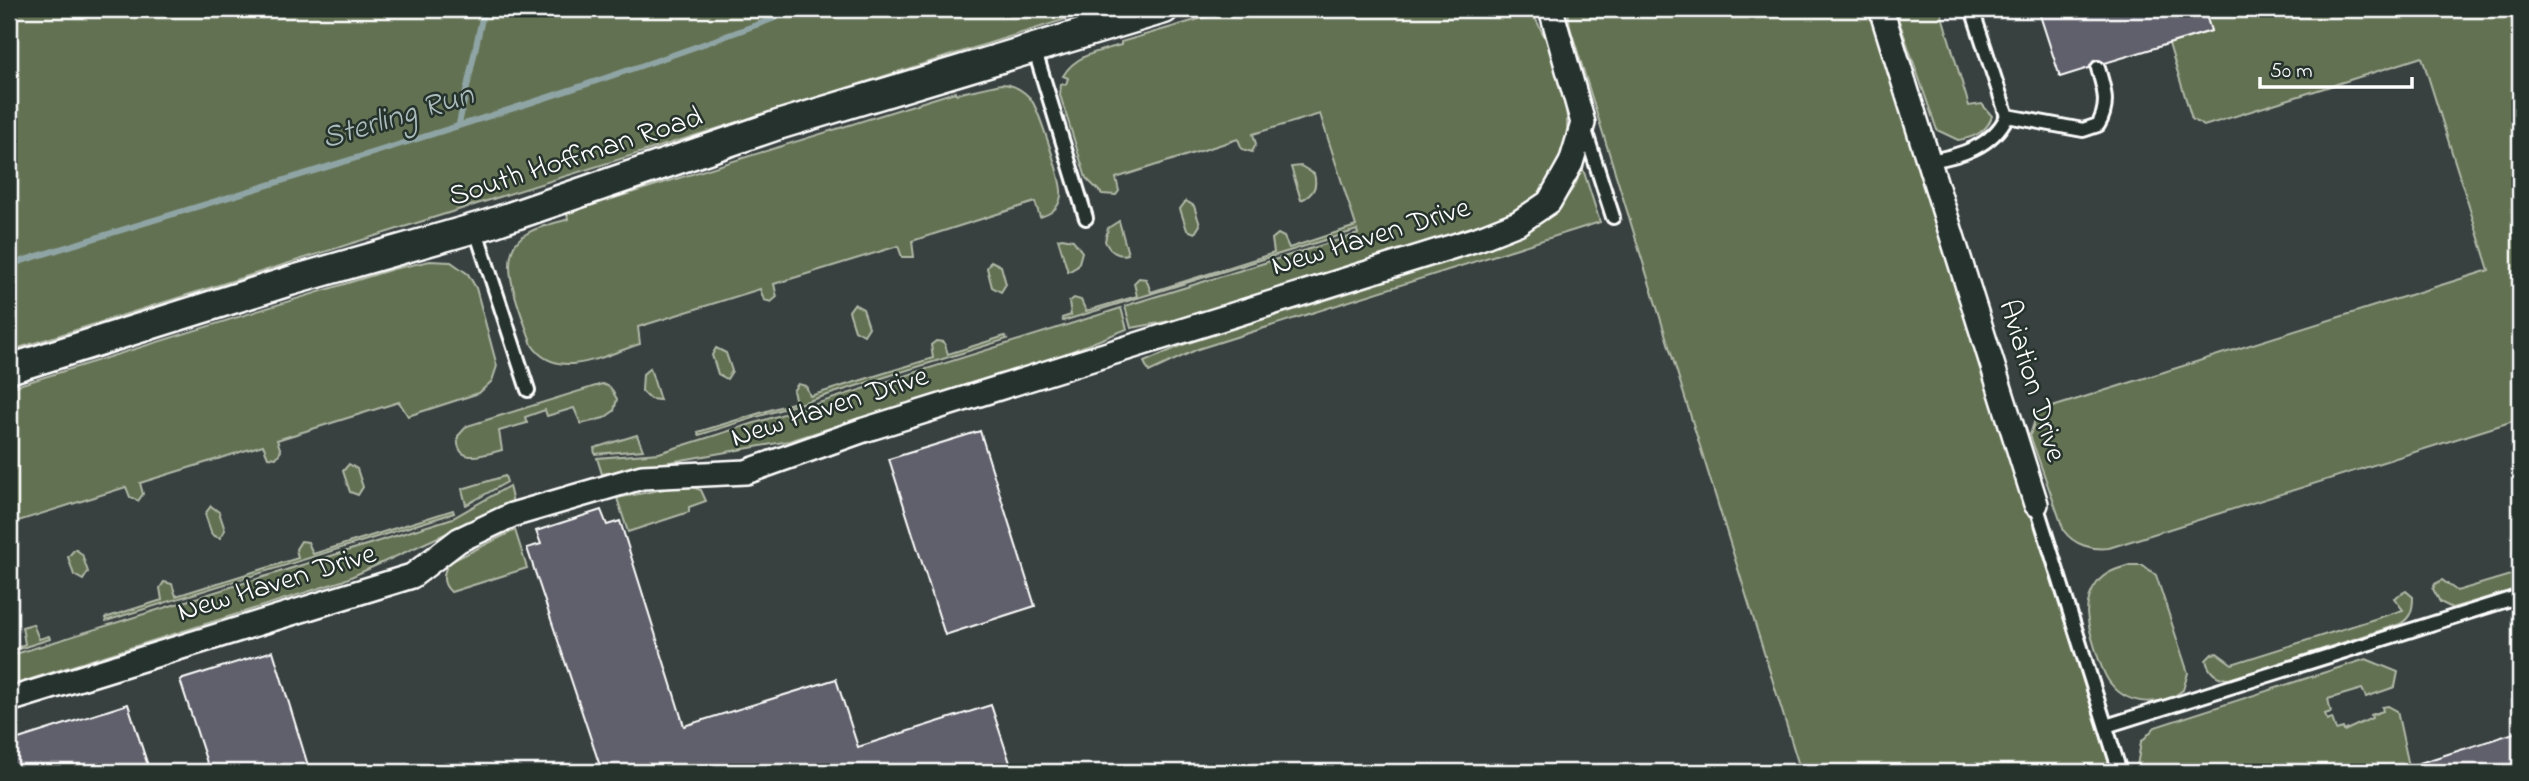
<svg xmlns="http://www.w3.org/2000/svg" width="2529" height="781" viewBox="0 0 2529 781" font-family="'Indie Flower',sans-serif">
  <rect width="100%" height="100%" fill="#26332d"/>
  <filter id="ink" filterUnits="userSpaceOnUse"><feTurbulence type="fractalNoise" baseFrequency=".0143" numOctaves="2"/><feDisplacementMap in="SourceGraphic" scale="14" xChannelSelector="R" yChannelSelector="G"/><feConvolveMatrix kernelMatrix="1 2 1 2 8 2 1 2 1" color-interpolation-filters="sRGB"/></filter>
  <g filter="url(#ink)">
    <rect fill="#384040" x="9" y="9" width="2511" height="763"/>
    <g fill="#637152" stroke="#b1b8a8" stroke-width="2">
      <path d="M9 9H1098L9 351Z"/>
      <path d="M1233 9H1530C1572 81 1598 182 1497 219L1176 320 1131 328 1125 306 1358 234 1357 230 1063 321 1062 318 1071 315 1069 302 1074 298 1081 300 1086 311 1137 296 1134 283 1139 278 1146 279 1151 292 1274 253 1272 239 1278 234 1284 237 1289 248 1356 226 1320 114 1253 134 1256 144 1252 152 1242 149 1238 139 1116 178 1119 191 1116 195 1102 194 1086 178 1060 95 1061 84H1066L1068 78 1063 76C1075 55 1099 51 1121 45V42Z"/>
      <path d="M1568 9H1872L2112 772H1801L1570 27Z"/>
      <path d="M1895 9H1940L1969 106 1982 104 1992 116C1987 132 1974 138 1958 140L1937 130Z"/>
      <path d="M2204 9H2520V419L2109 548C2092 550 2074 545 2064 531L2030 435 2037 414 2046 409 2489 270 2422 57 2204 126 2192 119 2169 44 2211 31Z"/>
      <path d="M1001 84C1013 84 1022 89 1030 98 1038 107 1063 183 1061 195 1060 207 1051 214 1040 217L1035 202 912 241 914 257H902L898 246 774 284 777 297 771 302 764 300 760 289 638 327 640 344C607 354 557 383 532 345 523 315 491 254 526 234 538 226 554 224 568 219L567 213 955 92 956 94Z"/>
      <path d="M1301 166 1314 174C1318 187 1313 195 1301 200L1291 167Z"/>
      <path d="M1582 166 1600 222 1198 349 1149 372 1144 362 1185 344 1476 253C1514 237 1553 222 1575 185 1580 176 1578 173 1582 166Z"/>
      <path d="M1186 201 1194 206 1200 225 1195 233 1187 230 1180 209Z"/>
      <path d="M1119 221 1128 254C1118 257 1109 251 1105 241L1108 228Z"/>
      <path d="M1062 238 1073 240 1082 252 1078 266 1068 272 1058 239Z"/>
      <path d="M430 261 451 262 468 274 476 288 497 366 492 381 479 393 408 416 399 402 277 440 281 451 276 458 268 457 263 445 140 483 143 494 138 501 130 497 126 487 9 524V388L393 269Z"/>
      <path d="M991 261 1001 266 1006 284 1001 292 992 287 987 268Z"/>
      <path d="M854 304 863 309 869 327 864 335 855 330 849 311Z"/>
      <path d="M1121 308 1127 329 1057 357 789 441 602 474 597 458 659 453Z"/>
      <path d="M1005 336 1007 339 699 435 698 432 796 402 793 391 798 384 806 386 810 396 933 358 931 345 936 341 944 342 948 354Z"/>
      <path d="M716 348 726 353 732 371 727 379 718 374 712 355Z"/>
      <path d="M650 368 660 400 650 399 642 391 643 374Z"/>
      <path d="M602 384 610 387 617 399 614 411 604 418 581 424 574 408 547 416 545 410 525 417 527 423 499 431 502 450C484 455 455 466 458 436L467 426Z"/>
      <path d="M637 435 643 450 595 454 594 448Z"/>
      <path d="M349 464 357 469 363 487 358 495 350 492 343 471Z"/>
      <path d="M505 476 507 482 466 505 462 489Z"/>
      <path d="M686 485 701 490 706 501 689 507V512L628 532 617 498Z"/>
      <path d="M509 486 513 503 342 581 9 686V656L453 518Z"/>
      <path d="M211 506 219 512 225 530 220 538 212 535 205 514Z"/>
      <path d="M453 510 454 513 106 621 105 618 162 600 160 588 164 582 172 584 176 596 298 558 296 549 301 541 308 542 313 554Z"/>
      <path d="M515 530 527 568 451 592C441 583 443 574 448 563Z"/>
      <path d="M75 549 82 554 88 572 83 580 74 575 68 557Z"/>
      <path d="M2130 565H2143L2156 575 2188 673 2183 690C2163 707 2128 706 2111 684 2101 673 2088 628 2087 613 2087 602 2091 591 2097 583 2105 572 2117 569 2130 565Z"/>
      <path d="M2520 572V588L2452 608 2440 602 2433 589 2435 584 2442 580 2457 591Z"/>
      <path d="M2406 591 2413 597C2413 609 2411 618 2400 624L2230 679C2218 679 2209 673 2206 660L2212 654 2217 653 2232 664 2403 610 2394 598Z"/>
      <path d="M33 624 39 639 49 636 50 639 9 652 25 644 22 627Z"/>
      <path d="M2366 659 2398 672 2395 687 2366 697 2362 689 2328 699 2331 712 2325 714 2327 720 2332 718 2336 730 2343 728 2344 731 2372 718 2371 715 2383 711 2382 707 2388 706 2397 711 2409 766 2390 772 2385 765 2378 767 2379 772H2136L2141 742 2155 727Z"/>
    </g>
    <g fill="none" stroke-linecap="round" stroke-linejoin="round">
      <g stroke="#8fa5a5" stroke-width="6">
        <path d="M459 124 484 9"/>
        <path d="M9 265C273 182 540 107 799 9"/>
      </g>
    </g>
    <g fill="#61606c" stroke="#fff" stroke-width="2">
      <path d="M2038 9H2204L2211 31 2105 63 2095 60 2089 68 2060 77Z"/>
      <path d="M980 431 1035 606 945 635 889 459Z"/>
      <path d="M601 510 607 525 620 521 684 726 836 679 858 747 991 705 1013 772H602L527 548 541 544 536 531Z"/>
      <path d="M273 651 310 772H210L180 680Z"/>
      <path d="M128 704 150 772H9V742Z"/>
      <path d="M2520 731V772H2402L2401 769Z"/>
    </g>
    <g fill="none" stroke-linecap="round" stroke-linejoin="round">
      <defs>
        <g id="service">
          <path d="M1972 9 2007 116 2083 130 2098 125C2110 105 2104 89 2098 68"/>
          <path d="M1034 48 1086 218"/>
          <path d="M1584 127 1613 217"/>
          <path d="M1929 161C1960 156 1992 147 2007 116"/>
          <path d="M475 228 528 390"/>
          <path d="M2036 504 2120 772"/>
          <path d="M2106 726 2520 596"/>
        </g>
        <g id="minor">
          <path d="M1881 9 2036 504"/>
          <path d="M9 700 412 576 459 540 512 515 642 477 746 472 864 430 1480 238 1518 223 1549 202 1571 163 1578 140 1583 123 1551 9"/>
        </g>
        <path id="tertiary" d="M9 369 290 281 489 224 778 125 1164 9"/>
      </defs>
      <use href="#service" stroke="#fff" stroke-width="18"/>
      <use href="#minor" stroke="#fff" stroke-width="28"/>
      <use href="#tertiary" stroke="#fff" stroke-width="33"/>
      <use href="#service" stroke="#26332d" stroke-width="12"/>
      <use href="#minor" stroke="#26332d" stroke-width="23"/>
      <use href="#tertiary" stroke="#26332d" stroke-width="28"/>
    </g>
  </g>
  <g text-anchor="middle" dominant-baseline="central" stroke-width="5" stroke-linejoin="round" paint-order="stroke">
    <g font-size="30" fill="#fff" stroke="#26332d">
      <text transform="translate(576 158) rotate(-18)">South Hoffman Road</text>
      <text transform="translate(1371 238) rotate(-17)">New Haven Drive</text>
      <text transform="translate(2031 381) rotate(73)">Aviation Drive</text>
      <text transform="translate(830 408) rotate(-18)">New Haven Drive</text>
      <text transform="translate(277 584) rotate(-17)">New Haven Drive</text>
    </g>
    <g font-size="32" font-style="italic" fill="#abbcbc" stroke="#26332d">
      <text transform="translate(398 118) rotate(-17)">Sterling Run</text>
    </g>
  </g>
  <rect width="2529" height="781" fill="none" stroke="#26332d" stroke-width="35"/>
  <rect x="18" y="18" width="2494" height="746" fill="none" stroke="#fff" stroke-width="2.5" filter="url(#ink)"/>
  <path d="M2260 77v10h152v-10" fill="none" stroke="#ffffff" stroke-width="3.5"/>
  <text x="2270" y="77" font-size="21" fill="#ffffff" stroke="#26332d" stroke-width="5" paint-order="stroke">50 m</text>
</svg>
